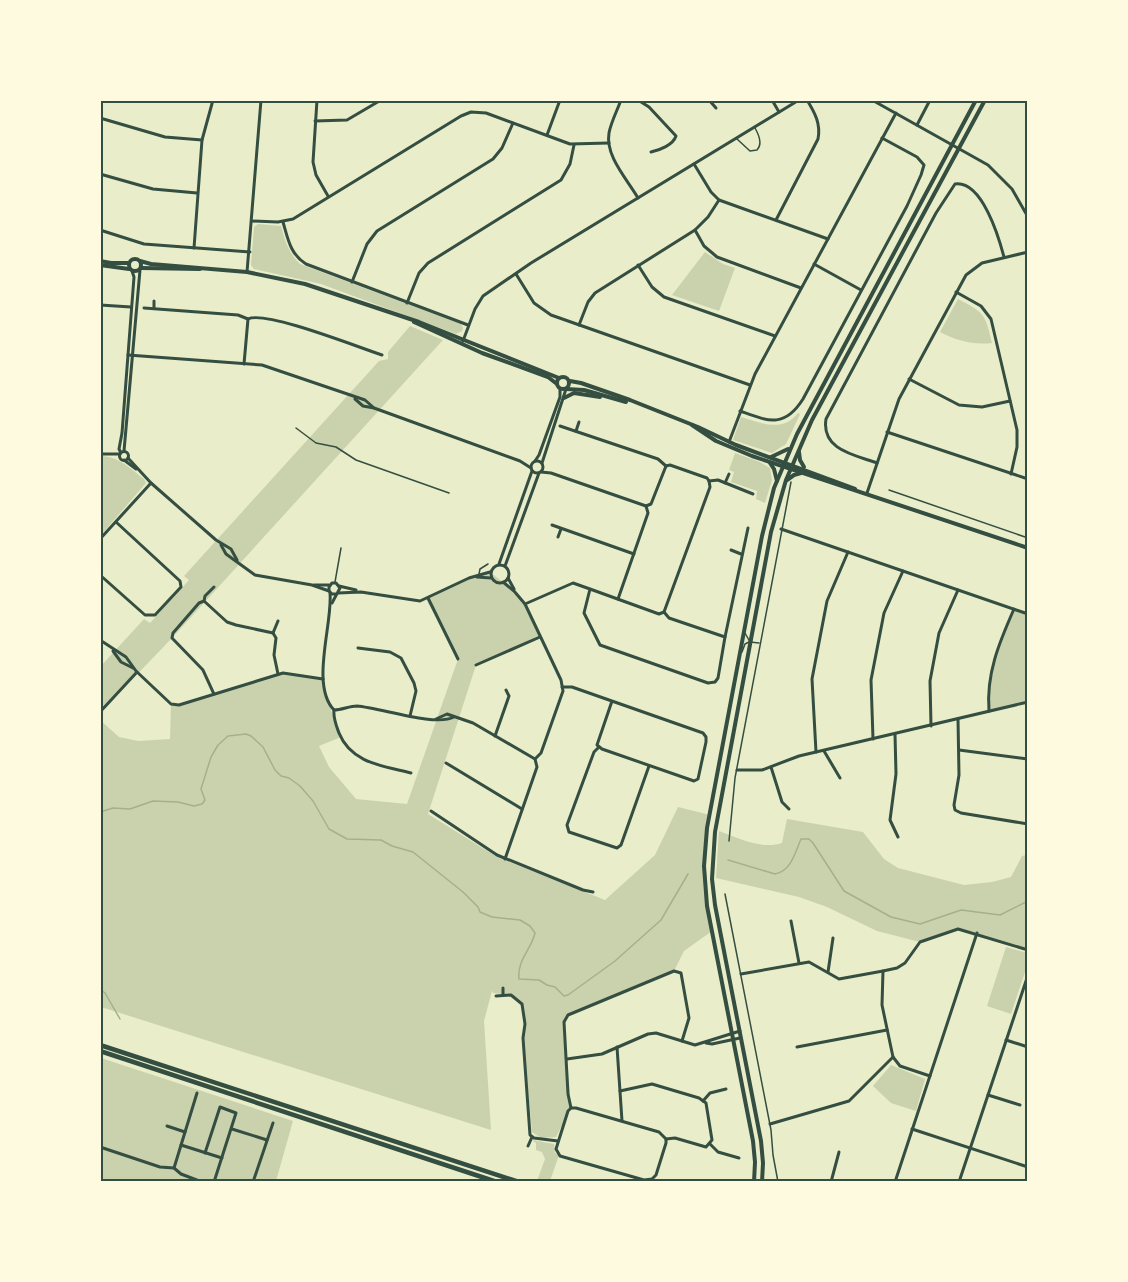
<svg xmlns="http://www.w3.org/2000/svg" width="1128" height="1282" viewBox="0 0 1128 1282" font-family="Manrope,sans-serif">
  <rect width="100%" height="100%" fill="#e9edc9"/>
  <g fill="#cad2ad">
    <path d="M258 224 281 226C285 241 288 252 300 264L461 324 463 328 462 331 456 334 321 284 254 269 251 265 254 227Z"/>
    <path d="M705 252 723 264 735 268 719 311 672 295Z"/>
    <path d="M958 299C985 313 985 314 992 343 972 345 958 341 940 332Z"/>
    <path d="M410 326 443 340 172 638 101 712 100 667 144 619 150 623 189 580 184 576 379 361 388 359V352Z"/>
    <path d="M798 413 800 414 786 444 772 453 733 440 741 417C761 423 783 433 798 413Z"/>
    <path d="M735 453 760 462 770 468 772 480 765 503 756 499 757 491 731 482 734 472 729 470Z"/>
    <path d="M101 456C119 457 130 468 144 479L146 483 101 535Z"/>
    <path d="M490 572 514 591 525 604 540 637 476 665 428 814 497 857 605 900 655 855 678 807 710 815 704 873 712 931 684 951 674 971 568 1015 564 1022 571 1108 556 1137 541 1138 532 1132 523 1038 525 1024 522 1004 511 995 493 993 492 991 484 1021 491 1130 101 1007 100 720 119 737 138 741 170 739 171 704 179 705 283 673 323 679 329 705 341 737 319 746 329 767 356 799 407 804 458 659 426 599 472 577Z"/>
    <path d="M1014 609 1027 614V702L989 711C986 674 999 643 1014 609Z"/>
    <path d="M787 819 863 832 884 859 898 868 964 885 992 882 1011 877 1022 856 1027 855V950L962 929 920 942 877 931 827 907 799 897 716 878 719 831C738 838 762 850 782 843Z"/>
    <path d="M1006 947 1027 953V966L1011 1014 987 1006Z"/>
    <path d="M101 1058 293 1121 276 1181 101 1182Z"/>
    <path d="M891 1065 925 1079 916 1111 891 1103 873 1086Z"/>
    <path d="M532 1140 554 1144 555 1153 559 1155 550 1181H537L545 1159 542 1152 536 1150V1143Z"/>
  </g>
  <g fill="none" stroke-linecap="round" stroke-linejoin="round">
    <g stroke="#a3b18a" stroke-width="1.5">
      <path d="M100 812 113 808 130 809 153 801 178 802 194 806 202 804 205 800 201 789 211 757 218 745 228 736 246 734 251 736 263 747 275 770 281 776 289 778 300 786 313 801 329 829 347 839 381 840 392 846 413 852 463 892 478 907 480 912 492 917 520 920 530 926 535 933C531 950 517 960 519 979L539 980 547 985 555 987 564 996 568 995 615 961 661 920 688 874"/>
      <path d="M728 860 775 874C791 871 795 853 801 839H809L813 843 844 891 891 917 920 924 961 910 1000 915 1028 901"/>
      <path d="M100 989 105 993 120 1019"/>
    </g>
    <g stroke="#344e41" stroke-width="1.5">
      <path d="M737 139 750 151 757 150C763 144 759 135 755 128"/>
      <path d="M296 428 316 443 336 447 356 460 449 493"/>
      <path d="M889 490 1028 538"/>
      <path d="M479 574 480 569 488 564"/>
      <path d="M335 582 341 548"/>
      <path d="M745 633 750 642 759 643"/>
      <path d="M742 652 745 644 749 642"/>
      <path d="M729 841 735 778 791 482"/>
      <path d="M725 894 771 1130 773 1155 778 1182"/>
    </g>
    <g stroke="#344e41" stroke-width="3">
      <path d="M317 100 313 162 316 175 328 196"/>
      <path d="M621 100C617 111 611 122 609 133 605 156 627 179 638 198"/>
      <path d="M638 100 649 107 676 136C673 145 660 150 651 152"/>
      <path d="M709 100 716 108"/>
      <path d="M772 100 779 112"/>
      <path d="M872 100 988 165 1012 189 1028 217"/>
      <path d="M100 118 165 137 202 140"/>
      <path d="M315 121 347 120 381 100"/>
      <path d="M917 125 930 100"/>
      <path d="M547 135 560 100"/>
      <path d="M694 164 711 192 719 200 828 239"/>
      <path d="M100 174 153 189 197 193"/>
      <path d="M776 220 818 139C821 124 815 113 807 100"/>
      <path d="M252 221 278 222 293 219 461 116 471 112 486 113 570 144 609 143"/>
      <path d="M283 222C288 239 290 254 306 264L468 325"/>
      <path d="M100 230 144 244 250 252"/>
      <path d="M695 230 704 246 717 257 801 288"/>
      <path d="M194 248 202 140 213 100"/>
      <path d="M814 264 861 290"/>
      <path d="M638 265 652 287 664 297 775 336"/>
      <path d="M247 272 261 100"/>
      <path d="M516 274 534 303 551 315 750 385"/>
      <path d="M352 282 367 244 377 231 493 159 502 148 513 123"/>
      <path d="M956 292 981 306 991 319 1017 430V447L1011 474"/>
      <path d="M407 303 419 273 428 263 561 180 570 164 574 145"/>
      <path d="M100 305 131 307"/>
      <path d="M144 308 238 315 248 319C265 310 360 348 382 355"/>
      <path d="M154 308V301"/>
      <path d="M579 325 588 302 595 293 695 230 708 217 719 200"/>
      <path d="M463 341 475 309 483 296 531 263 799 100"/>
      <path d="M128 355 262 365 365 400 374 408"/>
      <path d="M244 364 248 319"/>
      <path d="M909 379 959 405 982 407 1010 401"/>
      <path d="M355 399 363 406 374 408 520 461 531 468"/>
      <path d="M740 411C768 421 784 429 803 399L907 206 921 175 924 165 917 157 882 138"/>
      <path d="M560 426 658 459 666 466 670 465 707 478 709 481 718 480 753 494"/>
      <path d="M576 431 579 422"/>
      <path d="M887 432 1028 479"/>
      <path d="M729 442 755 374 896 113"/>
      <path d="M124 451 140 270"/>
      <circle cx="124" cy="456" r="4.5"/>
      <path d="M121 453 119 449 122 433 134 277 132 271"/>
      <path d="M100 454H120"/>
      <path d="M128 458 151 483 216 540 231 549 237 560"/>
      <path d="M124 460 136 469"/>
      <circle cx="537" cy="467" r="6"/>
      <path d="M535 461 539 455 560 397V388"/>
      <path d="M542 463 566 389"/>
      <path d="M877 463C855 455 821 450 826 419L936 213 955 184C982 180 999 238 1004 257"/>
      <path d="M541 472 551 473 646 506"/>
      <path d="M725 483 729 474"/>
      <path d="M867 493 899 399 966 275 982 263 1028 252"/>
      <path d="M552 525 634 554"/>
      <path d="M781 529 1028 614"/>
      <path d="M558 537 561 529"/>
      <path d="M100 539 151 483"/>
      <path d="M221 545 226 554 255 575 312 585 329 591"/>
      <path d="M731 550 741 554"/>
      <path d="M499 564 532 471"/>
      <circle cx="500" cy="574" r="9"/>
      <path d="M505 566 539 473"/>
      <path d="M100 575 145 615H155L181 587 180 581 116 522"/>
      <path d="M477 577 491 578"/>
      <path d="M508 578 514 589"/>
      <path d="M503 582 514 591 525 604 561 680 563 691 541 753 535 759 537 767 505 859"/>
      <path d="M314 585H329"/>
      <path d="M339 586 356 590"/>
      <path d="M330 593C333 623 310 685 334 710 333 718 336 725 339 733 351 763 383 766 411 773"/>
      <path d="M338 593 361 592 420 601 469 578 490 572"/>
      <path d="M428 598 458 659"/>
      <path d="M618 599 648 513 646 506 651 504 666 466"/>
      <path d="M204 601 227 622 236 625 273 633 276 638 274 655 278 674"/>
      <path d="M332 603 340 588 336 583H332L329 587V591L332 594H336"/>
      <path d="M525 604 573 583 590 589 584 613 600 645 708 683 715 682 718 678 725 637 669 618 664 612 659 614 590 589"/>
      <path d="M664 612 710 487 709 481"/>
      <path d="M273 633 278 621"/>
      <path d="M725 637 748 528"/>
      <path d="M100 640 126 657 136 671 171 704 179 705 283 673 323 679"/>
      <path d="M358 648 390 652 401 658 414 683 416 691 410 716"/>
      <path d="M113 651 121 662 133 668"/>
      <path d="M476 665 540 637"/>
      <path d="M562 687H572L703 733 706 737V742L698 779 694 781 602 749 597 745 612 701"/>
      <path d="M214 694 203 670 172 638 173 633 199 603 204 601 205 596 214 587"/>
      <path d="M334 710C342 710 349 706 357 706 381 708 435 727 454 717"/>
      <path d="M989 711C986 674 999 643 1014 609"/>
      <path d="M100 712 137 672"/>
      <path d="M436 719 447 714 473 723 535 759"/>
      <path d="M958 719 959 775 954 805 955 810 961 813 1028 824"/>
      <path d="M931 726 930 681 939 633 958 590"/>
      <path d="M895 734 896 774 890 820 898 837"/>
      <path d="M495 736 509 696 506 690"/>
      <path d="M873 739 871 680 884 613 903 571"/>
      <path d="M599 747 594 752 567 825 569 832 617 848 621 845 649 766"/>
      <path d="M959 750 1028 759"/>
      <path d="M824 751 840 778"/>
      <path d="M816 752 812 679 827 601 848 552"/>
      <path d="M446 763 522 809"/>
      <path d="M771 767 782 802 789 809"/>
      <path d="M737 770H762L799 756 1028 702"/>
      <path d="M431 811 497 855 583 890 593 892"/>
      <path d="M791 921 799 963"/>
      <path d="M828 972 833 938"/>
      <path d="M741 974 809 962 839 979 883 971 897 968 905 963 920 942 958 929 1028 950"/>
      <path d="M503 988V995"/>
      <path d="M496 996 511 995 522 1004 525 1024 523 1038 530 1135 534 1138 558 1141"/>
      <path d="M1006 1040 1028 1047"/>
      <path d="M706 1043 712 1044 740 1038"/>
      <path d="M617 1047 622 1121"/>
      <path d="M797 1047 887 1030"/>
      <path d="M893 1057 900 1066 930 1076"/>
      <path d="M567 1059 602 1054 648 1034 656 1033 695 1045 740 1031"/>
      <path d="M100 1070V1075"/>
      <path d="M620 1091 652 1084 699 1098 706 1103 712 1140 706 1147 675 1138 666 1139"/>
      <path d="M988 1095 1020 1105"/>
      <path d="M703 1101 710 1093 726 1089"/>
      <path d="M571 1108H576L659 1132 666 1139V1143L656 1175 652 1179 644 1180 560 1156 556 1149 568 1111Z"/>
      <path d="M571 1108 568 1094 564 1022 568 1015 674 971 681 973 689 1018 682 1041"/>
      <path d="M770 1124 849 1101 893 1057 882 1005 883 971"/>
      <path d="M167 1126 185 1132"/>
      <path d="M100 1128H101"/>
      <path d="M232 1129 267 1140"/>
      <path d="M912 1129 1028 1167"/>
      <path d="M710 1144 718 1152 739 1158"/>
      <path d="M181 1145 222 1158"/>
      <path d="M528 1146 532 1137"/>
      <path d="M100 1147 160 1167 174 1168 181 1174 202 1182"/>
      <path d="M205 1153 220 1107 236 1113 214 1182"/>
      <path d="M174 1168 197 1093"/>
      <path d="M253 1182 273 1123"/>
      <path d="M831 1182 839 1152"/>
      <path d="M895 1182 977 933"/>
      <path d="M959 1182 1028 975"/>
    </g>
    <g stroke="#344e41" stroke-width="4">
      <circle cx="135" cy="265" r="6"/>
      <path d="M100 261 111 263H129"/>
      <path d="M140 261 151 264 247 272 305 284 419 322 559 378"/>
      <path d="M100 265 129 269"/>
      <path d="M141 268 200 269"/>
      <path d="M414 322 482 353 548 377 557 384"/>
      <circle cx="563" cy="383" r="6"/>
      <path d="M570 381 581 383 630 400 698 427 736 445 855 489"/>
      <path d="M566 389 584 390 626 402"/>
      <path d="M564 398 574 393 600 397"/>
      <path d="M692 425 716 441 752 456 1028 548"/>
      <path d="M799 452 800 460 804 467"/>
      <path d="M771 457 788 449"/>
      <path d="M770 463 774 469 777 481"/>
      <path d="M787 480 794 475 801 473"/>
      <path d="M754 1182 755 1162 753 1141 707 906 704 866 707 828 762 536 774 488 797 434 976 100"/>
      <path d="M762 1182 763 1163 761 1141 715 905 712 879 715 832 771 532 786 480 812 420 985 100"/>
    </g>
    <g stroke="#344e41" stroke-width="4.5">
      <path d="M100 1045 519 1182"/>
      <path d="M100 1051 497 1182"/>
    </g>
  </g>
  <rect width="1128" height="1282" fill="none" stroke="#fefae0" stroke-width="204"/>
  <rect x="102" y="102" width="924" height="1078" fill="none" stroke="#344e41" stroke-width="2"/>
</svg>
